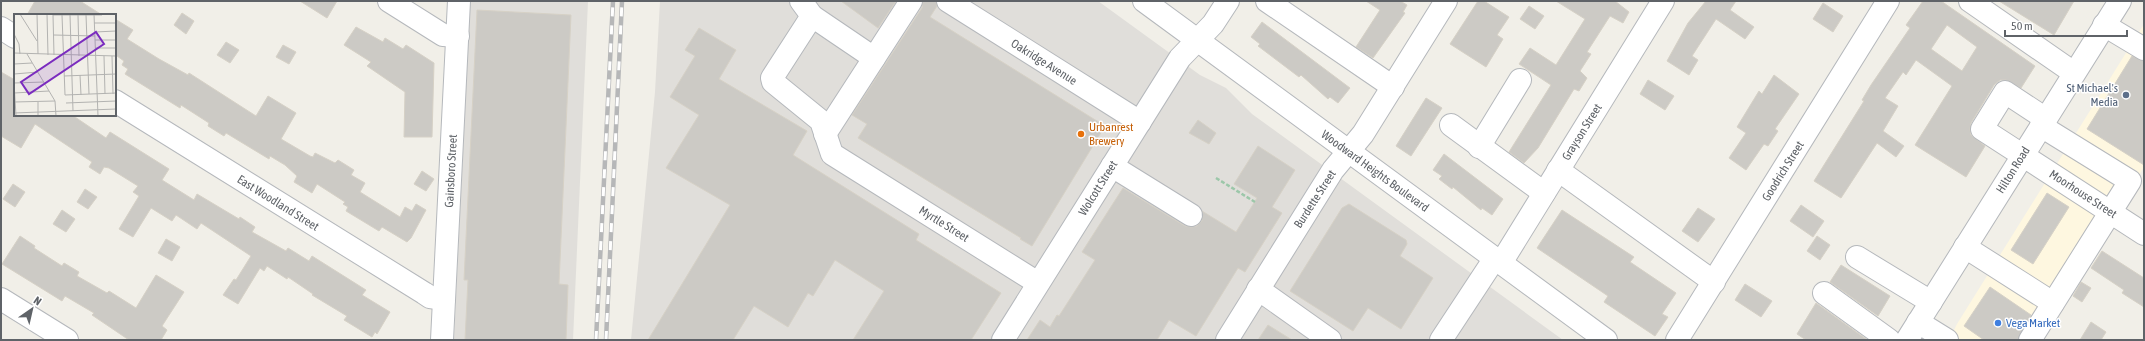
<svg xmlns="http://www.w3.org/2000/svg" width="2145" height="341" viewBox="0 0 2145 341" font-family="'Asap Condensed',sans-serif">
  <rect width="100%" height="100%" fill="#f1efe8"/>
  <path fill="#fef7e0" d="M2144 24V167L2037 340H1949L1957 324Z"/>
  <g fill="#e0deda">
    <path d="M470 1H588L573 340H454Z"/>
    <path d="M660 1H1098L1200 75 1226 88 1252 114 1563 340H631L655 92Z"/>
  </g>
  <g fill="#cccac5" stroke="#d6d1c6" fill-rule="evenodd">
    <path d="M35 1H80L102 15H27Z"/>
    <path d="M300 1H337L327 18Z"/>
    <path d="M841 1H896L878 28Z"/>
    <path d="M923 1H936L937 6 930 17 1105 126 1032 246 1020 239 1021 238 858 138 867 124 852 115 922 8Z"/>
    <path d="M1366 1H1400L1407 5 1403 12 1405 13 1373 58 1356 47 1380 10Z"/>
    <path d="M1478 1H1484L1509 17 1497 35 1503 39 1486 67 1450 44Z"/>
    <path d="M1556 1H1615L1629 12 1623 23 1610 16 1587 52 1591 54 1580 71 1587 78 1579 91 1574 89 1538 148 1524 163 1509 152 1551 85 1519 64 1530 48 1556 65 1585 19Z"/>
    <path d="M1706 1H1736L1730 10 1754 27 1745 39 1716 19 1692 56 1698 60 1689 75 1667 61 1688 23Z"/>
    <path d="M1923 1H1941L2035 66 2021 88 2006 80H2000L1994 85 1971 123 1970 129 1971 135 1985 146 1966 177 1915 145 1952 86 1916 60 1906 75 1903 72 1885 98 1898 106 1883 131 1904 146 1896 157 1877 143 1841 198 1814 181 1864 101 1862 100 1871 85 1910 28 1906 25ZM1947 25 1977 47 1962 71 1931 49Z"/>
    <path d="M1999 1H2074L2054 35Z"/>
    <path d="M1823 3 1843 16 1833 32 1813 19Z"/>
    <path d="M1529 6 1544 16 1535 29 1520 19Z"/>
    <path d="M477 10 571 15 559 284 568 285 566 340H465L468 280H464Z"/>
    <path d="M182 13 194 21 186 34 174 25Z"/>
    <path d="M115 19 133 30 127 39 159 59 188 75 189 73 256 116 268 96 296 113 281 139 310 156 313 157 315 153 335 163 338 160 354 170 351 175 365 183 360 192 400 217 405 207 412 211 416 204 426 210 411 238 407 242 382 227 379 231 346 211 348 207 343 204 345 202 317 184 312 193 294 182 297 176 285 165 270 156 269 159 226 133 224 136 208 126 209 123 181 105 180 108 125 74 128 69 122 65 124 61 117 56 115 59Z"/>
    <path d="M1262 22 1350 88 1338 103 1330 97 1328 99 1301 75 1299 77 1258 46 1260 44 1251 37Z"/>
    <path d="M356 27 383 42 385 38 403 49 406 45 434 63 432 137H404L405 92 367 66 371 62 344 45Z"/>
    <path d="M699 28 736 50 719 79 807 131 793 155 919 234 916 240 1001 293 971 340H853L884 291 835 260 813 296 808 293 788 327 754 306 733 340H648L730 205 666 168 699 115 670 97 695 56 685 50Z"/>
    <path d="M226 42 239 50 230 63 217 55Z"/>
    <path d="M283 45 296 52 289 64 276 57Z"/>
    <path d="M2132 56 2144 61V165L2087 129Z"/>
    <path d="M1 72 15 80V115H72L106 138 110 132 169 169 162 180 194 200 197 194 239 219 240 217 255 227 252 232 286 251 288 248 309 261 312 256 366 290 362 295 390 312 377 334 375 332 372 337 344 320 347 316 312 295 313 294 288 277 287 279 267 266 264 271 260 268 238 304 223 295 234 279 236 280 251 256 201 223 197 229 176 215 172 221 151 208 133 237 119 229 139 196 133 192 138 186 109 168 104 167 100 174 89 167 92 162 35 124 21 148 1 136Z"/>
    <path d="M1774 75 1799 94 1775 129 1778 131 1768 146 1764 144 1746 170 1729 158 1746 133 1737 127 1759 91 1762 94Z"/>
    <path d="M1648 80 1674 96 1665 110 1640 94Z"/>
    <path d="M1426 98 1442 108 1411 156 1396 146Z"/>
    <path d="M1198 120 1216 133 1209 144 1189 133Z"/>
    <path d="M1258 146 1295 170 1272 207 1282 213 1245 272 1238 268 1196 336 1169 320 1157 340H1027L1040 320 1050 327 1057 315 1059 316 1095 260 1082 252 1123 188 1185 226 1191 227 1197 226 1202 221V211L1236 232 1257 198 1234 184Z"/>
    <path d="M1444 154 1503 199 1492 215 1482 208 1481 210 1453 187 1452 189 1439 179 1442 176 1433 170Z"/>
    <path d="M422 171 434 179 426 191 414 184Z"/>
    <path d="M13 184 25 192 15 207 3 199Z"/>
    <path d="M85 189 97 197 88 209 77 202Z"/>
    <path d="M2047 193 2069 207 2033 264 2011 250Z"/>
    <path d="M1349 204 1406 240 1407 244 1400 256 1433 278 1401 329 1368 308 1353 331 1290 291 1342 208Z"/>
    <path d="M1801 205 1824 221 1813 237 1790 221Z"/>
    <path d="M1698 208 1715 219 1698 242 1682 231Z"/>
    <path d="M62 210 75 219 66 232 53 224Z"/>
    <path d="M1562 210 1634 257 1630 262 1676 293 1662 314 1668 317 1655 336 1604 302 1608 296 1537 248Z"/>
    <path d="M20 236 35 246 34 248 62 266 64 263 79 272 77 276 107 293 109 291 136 308 156 275 184 292 162 326 167 330 161 340H129L92 315 94 313 65 296 62 301 2 264Z"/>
    <path d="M1817 236 1830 245 1820 260 1807 251Z"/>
    <path d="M166 239 180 247 172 261 158 253Z"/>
    <path d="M2102 251 2144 278V307L2122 293 2124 290 2091 268Z"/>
    <path d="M1841 265 1890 296 1878 316 1830 282Z"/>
    <path d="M2081 282 2091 288 2082 302 2073 296Z"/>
    <path d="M1745 284 1772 301 1761 317 1735 300Z"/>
    <path d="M1990 287 2031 315 2018 340H1984L1964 326Z"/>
    <path d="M1816 303 1866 339V340H1806L1797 334Z"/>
    <path d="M2091 322 2106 332 2101 340H2080Z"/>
    <path d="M1268 325 1292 340H1258Z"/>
  </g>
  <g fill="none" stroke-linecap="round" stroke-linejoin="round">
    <defs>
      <g id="minor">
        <path d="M389 1 443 35 458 36"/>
        <path d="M801 1 812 16 772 78 773 82 821 121 832 154 1038 283"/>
        <path d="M948 1 1140 122"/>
        <path d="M1144 1 1606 340"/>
        <path d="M1267 1 1393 87"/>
        <path d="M1970 1 2074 73"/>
        <path d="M812 16 874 58"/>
        <path d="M2104 25 2144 49"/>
        <path d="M1 28 15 37"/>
        <path d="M115 101 424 293 430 297 444 299"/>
        <path d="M2046 119 2005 92 1982 129 2144 234"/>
        <path d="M1451 125 1544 193"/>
        <path d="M825 134 911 1"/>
        <path d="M1479 147 1520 80"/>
        <path d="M1112 166 1191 215"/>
        <path d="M1558 170 1714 282"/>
        <path d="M1965 247 2053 303"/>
        <path d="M1857 257 1931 302"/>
        <path d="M1501 263 1663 1"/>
        <path d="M1258 289 1330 340"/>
        <path d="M1824 293 1889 340"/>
        <path d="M1 299 67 340"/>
        <path d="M1918 322 1947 340"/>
        <path d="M442 340 459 1"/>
        <path d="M1003 340 1180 58 1213 24 1228 1"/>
        <path d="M1227 340 1333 170 1363 134 1446 1"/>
        <path d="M1441 340 1495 258"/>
        <path d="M1677 340 1888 1"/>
        <path d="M1907 340 2120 1"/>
        <path d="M2030 340 2130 181 2041 126"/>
      </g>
    </defs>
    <use href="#minor" stroke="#b5b8bc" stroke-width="24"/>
    <path stroke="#9cc7a9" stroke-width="2.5" stroke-dasharray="4 2" stroke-linecap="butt" d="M1216 178 1255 202"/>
    <use href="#minor" stroke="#fff" stroke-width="22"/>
    <defs>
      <g id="rail">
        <path d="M596 340 613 1"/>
        <path d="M606 340 622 1"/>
      </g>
    </defs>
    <use href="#rail" stroke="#b6b7b8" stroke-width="4.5"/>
    <use href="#rail" stroke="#fff" stroke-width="3" stroke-dasharray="9" stroke-linecap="butt"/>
  </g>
  <circle fill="#5c6f8a" stroke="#fff" stroke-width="1.5" cx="2126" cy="95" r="4"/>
  <circle fill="#e8710a" stroke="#fff" stroke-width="1.5" cx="1081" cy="134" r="4"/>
  <circle fill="#3f7fe0" stroke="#fff" stroke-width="1.5" cx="1998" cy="323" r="4"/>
  <g text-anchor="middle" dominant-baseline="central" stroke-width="3" stroke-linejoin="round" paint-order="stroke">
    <g font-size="12" fill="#5f6368" stroke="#fff">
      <text transform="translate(1044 62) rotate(32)">Oakridge Avenue</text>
      <text transform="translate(1582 132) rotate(-58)">Grayson Street</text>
      <text transform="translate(2013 170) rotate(-58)">Hilton Road</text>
      <text transform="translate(451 171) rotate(-87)">Gainsboro Street</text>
      <text transform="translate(1375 171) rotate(36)">Woodward Heights Boulevard</text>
      <text transform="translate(1783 171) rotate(-58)">Goodrich Street</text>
      <text transform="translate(1098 188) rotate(-58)">Wolcott Street</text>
      <text transform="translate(2083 194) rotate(33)">Moorhouse Street</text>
      <text transform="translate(1315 199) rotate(-57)">Burdette Street</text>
      <text transform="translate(278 203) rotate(32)">East Woodland Street</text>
      <text transform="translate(944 224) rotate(32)">Myrtle Street</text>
    </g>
    <g font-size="12" fill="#4e5e75" stroke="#fff" text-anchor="end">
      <text x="2118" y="88">St Michael's<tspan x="2118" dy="14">Media</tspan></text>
    </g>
    <g font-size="12" fill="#c56008" stroke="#fff" text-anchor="start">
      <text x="1089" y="127">Urbanrest<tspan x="1089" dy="14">Brewery</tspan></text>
    </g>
    <g font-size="12" fill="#366cbe" stroke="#fff" text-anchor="start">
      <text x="2006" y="323">Vega Market</text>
    </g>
  </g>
  <g transform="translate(14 14)">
    <rect width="102" height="102" fill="#f1efe8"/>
    <path fill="none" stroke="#b3b3b1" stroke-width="1" d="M6 0 23 27M23 0 24 40M33 0 34 41M80 0 84 102M39 1H88M39 1 40 41M48 1 51 81 102 79M56 1 59 97M64 1 65 42M72 1 75 80M80 9H102M81 18 102 17M0 20 5 30 6 40M40 21 81 22M81 26H102M81 34H102M0 39 102 42M13 40 41 87 42 102M90 42 91 80M98 42 99 80M0 50 18 49M0 60 24 58M66 61 67 81M50 62 102 60M0 68 2 102M0 69 30 68M0 79 35 77M0 88 41 87M24 88V102M52 89 102 87M0 99 102 95"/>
    <path fill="#7b2cbf" fill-opacity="0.15" stroke="#7b2cbf" stroke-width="2" d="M82 18 90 30 15 80 7 68Z"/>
    <rect width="102" height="102" fill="none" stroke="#5f6368" stroke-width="2"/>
  </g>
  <rect width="2145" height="341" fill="none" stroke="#5f6368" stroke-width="4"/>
  <g transform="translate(32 309) rotate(34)" stroke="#ffffff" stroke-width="3" paint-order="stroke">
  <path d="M0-3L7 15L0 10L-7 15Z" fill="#5f6368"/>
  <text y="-6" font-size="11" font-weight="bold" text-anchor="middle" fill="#5f6368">N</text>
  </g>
  <path d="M2005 30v6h122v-6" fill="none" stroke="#5f6368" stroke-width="2"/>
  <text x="2011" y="30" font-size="12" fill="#5f6368" stroke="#ffffff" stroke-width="3" paint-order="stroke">50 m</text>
</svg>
